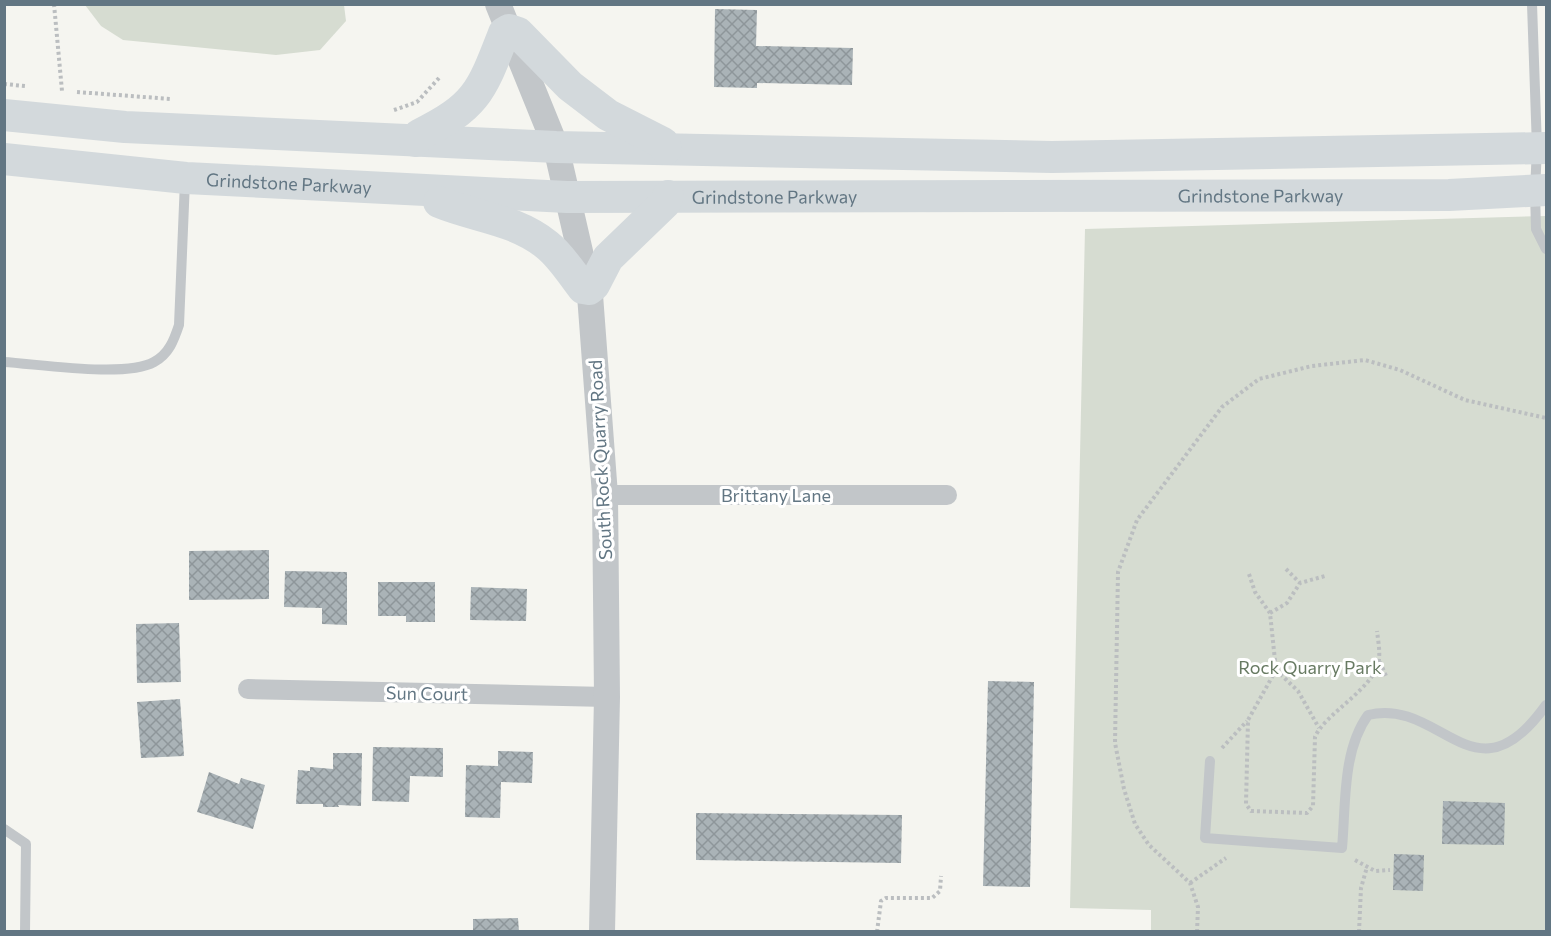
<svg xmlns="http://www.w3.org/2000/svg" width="1551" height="936" viewBox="0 0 1551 936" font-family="Commissioner,sans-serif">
  <defs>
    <pattern id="building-cross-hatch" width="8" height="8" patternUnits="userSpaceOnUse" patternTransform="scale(1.5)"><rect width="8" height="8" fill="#aab3b7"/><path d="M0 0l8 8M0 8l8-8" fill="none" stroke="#8e969a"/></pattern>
  </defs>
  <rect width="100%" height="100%" fill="#f5f5f0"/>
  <g fill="#d6dcd1">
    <path d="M85 5H344L346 21 320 50 276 55 123 40 101 26Z"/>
    <path d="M1546 216V931H1151V910L1070 908 1085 229Z"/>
  </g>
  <g fill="url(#building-cross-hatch)">
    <path d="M715 9 757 10 756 46 853 48 852 85 757 83V88L714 87Z"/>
    <path d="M269 550V599L189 600V551Z"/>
    <path d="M285 571 347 572V625L322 624V608L284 607Z"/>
    <path d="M378 582H435V622H406V616H378Z"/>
    <path d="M471 587 527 589 526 621 470 620Z"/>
    <path d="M179 623 181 682 137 683 136 624Z"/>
    <path d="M988 681 1034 682 1030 887 983 886Z"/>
    <path d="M180 699 184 756 141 758 137 702Z"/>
    <path d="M373 747 443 748V777L410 776 409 802 372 801Z"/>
    <path d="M498 751 533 752 532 783 501 782 500 818 465 817 466 765 498 766Z"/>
    <path d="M333 753H362L361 806 338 805 339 807H323V804H296L298 770 310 771V767L333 769Z"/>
    <path d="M209 772 239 784 241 778 265 785 253 829 197 812Z"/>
    <path d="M1443 801 1505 803 1504 845 1442 844Z"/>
    <path d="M696 813 902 815 901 863 696 860Z"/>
    <path d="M1394 854 1424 855 1423 891 1393 890Z"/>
    <path d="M518 918 519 932H473V919Z"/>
  </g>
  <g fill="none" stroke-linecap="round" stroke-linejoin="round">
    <g stroke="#bbbec0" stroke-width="4" stroke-dasharray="3 3" stroke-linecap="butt">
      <path d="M54 4 62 91"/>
      <path d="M4 84 25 86"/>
      <path d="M77 92 171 99"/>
      <path d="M394 110 417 102 439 78"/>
      <path d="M1286 569 1300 583"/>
      <path d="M1249 574 1255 592 1270 613 1276 670 1248 720 1246 804 1251 811 1307 813 1313 806 1315 737C1325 713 1377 687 1379 659 1380 650 1378 640 1377 631"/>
      <path d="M1270 613 1287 603 1300 583 1325 576"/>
      <path d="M1380 662 1386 676"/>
      <path d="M1276 670 1298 691 1319 728"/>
      <path d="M1222 748 1247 721"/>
      <path d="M1355 860 1375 871 1390 870"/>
      <path d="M1190 883 1226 858"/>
      <path d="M877 932 881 901 886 898H932L940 891 941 876"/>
      <path d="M1197 932 1198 907 1190 883 1149 845 1135 824 1124 789 1115 743 1118 572 1137 520 1222 407 1259 379 1312 366 1365 360 1400 370 1465 400 1546 418"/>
      <path d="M1359 932 1361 888 1367 867"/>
    </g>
    <g stroke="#c2c6c9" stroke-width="10">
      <path d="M1532 4 1537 148 1535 191 1536 229 1546 249"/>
      <path d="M4 362C39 364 125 378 154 362 169 354 174 340 179 325L185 181"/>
      <path d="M1210 761 1205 838 1342 848C1346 805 1342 751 1368 715 1442 697 1474 806 1546 705"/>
      <path d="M4 829 26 844 25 932"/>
    </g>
    <g stroke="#c2c6c9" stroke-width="20">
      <path d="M605 495H947"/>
      <path d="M248 689 607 697"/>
    </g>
    <path stroke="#c2c6c9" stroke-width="26" d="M498 4 556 147 590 295 605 495 607 697 602 932"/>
    <g stroke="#d3d9dc" stroke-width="32">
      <path d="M4 115 125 127 556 147 1052 157 1546 148"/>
      <path d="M415 141 419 135C477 106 481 92 504 33L509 30 518 33 570 86 608 115 663 143 666 149"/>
      <path id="s1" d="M4 159 186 178 567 197 1449 195 1546 190"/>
      <path d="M439 202C475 217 515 219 547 245 561 256 572 274 583 288L589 289 594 285 608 258 665 203 668 196"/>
    </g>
  </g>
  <g text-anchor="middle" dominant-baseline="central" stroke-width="6" stroke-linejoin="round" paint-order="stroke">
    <g font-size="18" fill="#627683" stroke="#fff">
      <text stroke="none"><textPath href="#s1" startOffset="286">Grindstone Parkway</textPath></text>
      <text stroke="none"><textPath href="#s1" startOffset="1258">Grindstone Parkway</textPath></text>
      <text stroke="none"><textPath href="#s1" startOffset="772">Grindstone Parkway</textPath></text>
      <text transform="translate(600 460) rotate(-93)">South Rock Quarry Road</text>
      <text x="776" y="495">Brittany Lane</text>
      <text transform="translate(427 693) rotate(1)">Sun Court</text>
    </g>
    <g font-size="18" fill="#677a62" stroke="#fff">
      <text x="1310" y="667">Rock Quarry Park</text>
    </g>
  </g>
  <rect width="1551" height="936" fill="none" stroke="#627683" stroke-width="12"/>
</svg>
